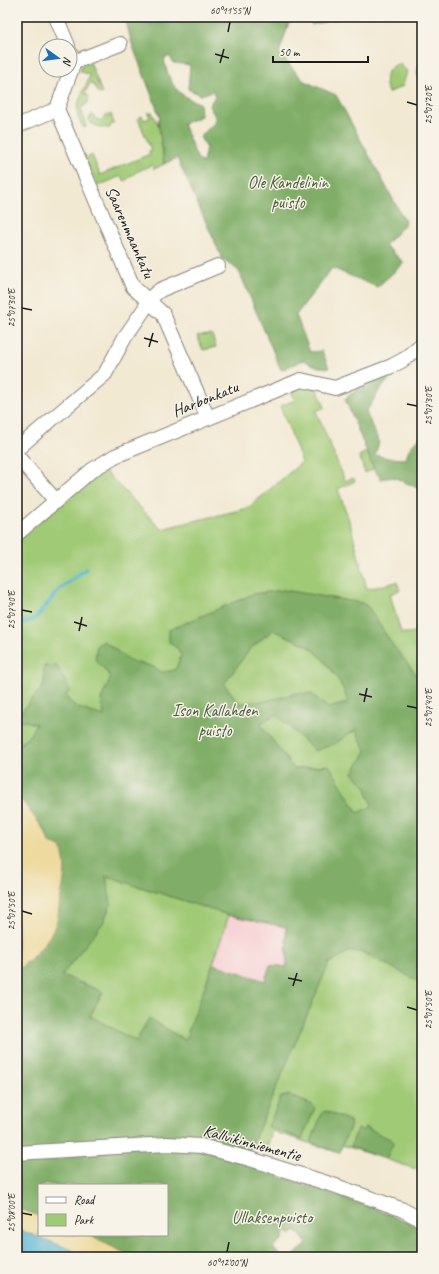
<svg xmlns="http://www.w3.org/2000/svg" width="439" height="1274" viewBox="0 0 439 1274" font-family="Caveat,sans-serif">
  <rect width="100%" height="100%" fill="#f7f3e8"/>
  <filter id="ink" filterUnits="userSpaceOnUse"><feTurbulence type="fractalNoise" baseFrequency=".025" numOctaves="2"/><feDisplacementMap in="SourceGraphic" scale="8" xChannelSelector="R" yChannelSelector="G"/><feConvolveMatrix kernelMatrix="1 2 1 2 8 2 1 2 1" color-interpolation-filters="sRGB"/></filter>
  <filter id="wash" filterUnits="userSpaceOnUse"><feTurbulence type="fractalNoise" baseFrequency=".012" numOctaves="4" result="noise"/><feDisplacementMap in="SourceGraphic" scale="16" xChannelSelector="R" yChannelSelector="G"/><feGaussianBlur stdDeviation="0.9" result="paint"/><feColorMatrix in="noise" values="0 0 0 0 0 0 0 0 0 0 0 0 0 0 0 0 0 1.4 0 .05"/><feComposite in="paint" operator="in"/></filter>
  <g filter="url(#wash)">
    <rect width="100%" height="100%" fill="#f2e9d3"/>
    <path fill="#f7cfd4" d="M229 915 286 926 287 967 265 981 213 964Z"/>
    <g fill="#a1ca76" stroke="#5e7349" fill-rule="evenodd">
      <path d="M309 17H337V19L312 25Z"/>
      <path d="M90 62 102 93 99 94 94 85 90 83 85 94 89 96 88 103 81 108 86 127 84 128C69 109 83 95 90 75L80 71 83 64Z"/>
      <path d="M420 62H422V78L418 79 417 72Z"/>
      <path d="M399 63 407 71 403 86 388 93C383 77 385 70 399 63Z"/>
      <path d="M152 112 160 129 164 164 154 169 152 165 136 172 125 181 121 176 98 186 85 159 92 155 100 175 150 154 149 151 151 150 138 118 142 116 144 120 150 118 148 113Z"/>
      <path d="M92 114 96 119 103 121 104 116 111 114 114 124H111L110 128C102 128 95 126 88 121Z"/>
      <path d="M212 335 216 347 203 350 197 336Z"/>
      <path d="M303 385 317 389 325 407 316 411 345 481 353 478 355 481 338 489 350 523 367 589 397 582 400 590 390 594 401 633H410L422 629V1171L342 1145 339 1153 272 1131 266 1151 244 1142 17 1140V750L22 744 17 737V541L103 469 161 529 248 508 302 462 280 406 295 400 291 390ZM229 915 286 926 287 967 270 965 265 981 213 964Z"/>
      <path d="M367 452 374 469 365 473 359 456Z"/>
    </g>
    <g fill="#80ae67" stroke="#4e6542" fill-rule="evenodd">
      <path d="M125 17H291L279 53 304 81 336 95 406 223 385 245 404 263 377 287 332 268 296 315 310 352 322 351 329 368 318 367 303 360 281 370 239 271 222 258 177 158 164 164 158 121 160 117 132 44ZM170 56 173 63 190 65 188 89 201 95 213 91 215 96 209 106 214 114 216 121 200 137 206 147 203 163 197 158 183 124 201 116 200 103C176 96 169 82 164 59Z"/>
      <path d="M396 371 379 391 366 412 379 442 375 455 388 458 406 459 409 449 419 438 422 440V490L393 477 381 479 374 469 345 399 354 392Z"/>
      <path d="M284 590 362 603 368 607 392 644 422 682V983L364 953 350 951 329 963 244 1164 373 1208 422 1228V1257H295V1254L307 1244 296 1230 290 1235 287 1232 283 1235 284 1238 273 1247 281 1257H133L88 1235H167V1185H39V1216L17 1208V1011L22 1007 20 995 17 992V971L35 955 57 920 59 904 49 843 45 831 17 794V747L29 736 36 724 17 719V717L44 685V666L56 665 70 690 66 696C72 709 92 712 104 716L101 699 111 677 95 659 97 645 104 641 130 661 154 667 162 672 175 670 181 656 178 649 169 642V630L253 594ZM273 630C285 636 301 641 312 649 324 658 348 689 347 703L328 708 312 694 297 693 266 701 239 703 224 684 250 649ZM276 714 315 751 334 744 356 730 366 751 353 773 365 786 372 806 358 813 329 765 294 769 260 724ZM106 876 228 915 286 927 287 967 270 965 265 981 213 964 185 1040 149 1018 136 1041 90 1016 103 992 62 975 103 923 111 904Z"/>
      <path d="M288 1095 313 1105 315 1108 302 1139 268 1127 281 1097Z"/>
      <path d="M326 1111 350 1121 351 1125 339 1153 311 1142 322 1113Z"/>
      <path d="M365 1127 392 1140 393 1144 386 1159 350 1147 358 1129 363 1131Z"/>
    </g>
    <g fill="#eeda9e" stroke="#857b5d">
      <path d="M17 794 45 831 49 843 61 847C67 866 65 876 61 896 59 904 59 912 57 920 51 941 32 958 17 971Z"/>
      <path d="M17 992 20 995 22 1007 17 1011Z"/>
      <path d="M17 1208 39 1216V1235H88L133 1257H84L70 1249 17 1229Z"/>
    </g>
    <path fill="#50b2cf" stroke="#366776" d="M17 1229 70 1249 84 1257H17Z"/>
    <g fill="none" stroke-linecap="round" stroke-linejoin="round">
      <path stroke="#50b2cf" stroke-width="4" d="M17 625 35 619 59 590 86 569"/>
    </g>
  </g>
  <g filter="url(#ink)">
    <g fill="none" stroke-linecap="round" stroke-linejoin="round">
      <defs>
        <g id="street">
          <path d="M56 17 68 46"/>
          <path d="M70 52 74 62 57 109 133 287 163 314 208 418"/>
          <path d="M74 62 120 44"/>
          <path d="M17 126 57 109"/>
          <path d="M17 449 105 374 125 337 154 295 160 290 218 266"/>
          <path d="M17 456 56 501"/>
          <path d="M17 534 92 470 115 456 301 380 335 388 392 366 403 360 422 344"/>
          <path d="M17 1153 167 1144 201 1146 250 1159 333 1185 401 1209 422 1220"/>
        </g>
      </defs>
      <use href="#street" stroke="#878278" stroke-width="16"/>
      <use href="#street" stroke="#fff" stroke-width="14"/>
    </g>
  </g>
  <path fill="none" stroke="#1c1c1c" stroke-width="1.5" d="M228 32 230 22M215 54 229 58M220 63 224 49M407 102 417 105M22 308 32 310M144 338 158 342M149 347 153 333M407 404 417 406M22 610 32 612M74 622 87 626M79 631 82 617M359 694 372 697M364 702 367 688M407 706 417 708M22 911 32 914M288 978 302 981M293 986 297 973M407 1007 417 1010M22 1213 32 1215M227 1252 229 1242"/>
  <g text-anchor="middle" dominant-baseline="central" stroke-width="3" stroke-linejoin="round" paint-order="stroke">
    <g font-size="17" fill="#4b593c" stroke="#f7f3e8">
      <text x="288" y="182">Ole Kandelinin<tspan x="288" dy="20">puisto</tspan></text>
      <text x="215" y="710">Ison Kallahden<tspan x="215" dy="20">puisto</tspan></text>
      <text x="272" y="1217">Ullaksenpuisto</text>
    </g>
    <g font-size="17" fill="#1c1c1c" stroke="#f7f3e8">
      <text transform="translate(130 232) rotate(66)">Saarenmaankatu</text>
      <text transform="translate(205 399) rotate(-22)">Harbonkatu</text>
      <text transform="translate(252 1143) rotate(15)">Kallvikinniementie</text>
    </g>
  </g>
  <rect width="439" height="1274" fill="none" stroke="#f7f3e8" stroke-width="44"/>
  <rect x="38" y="1184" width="130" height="52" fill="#f7f3e8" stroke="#9f9d96"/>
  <rect x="46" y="1197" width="20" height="6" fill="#ffffff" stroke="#9f9d96"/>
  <text x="74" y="1204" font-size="12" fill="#1c1c1c">Road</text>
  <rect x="46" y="1214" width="20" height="12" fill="#a1ca76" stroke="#9f9d96"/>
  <text x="74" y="1224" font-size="12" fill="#1c1c1c">Park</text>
  <g transform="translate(58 58) rotate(104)"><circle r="19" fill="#f7f3e8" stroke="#9f9d96"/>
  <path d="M0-3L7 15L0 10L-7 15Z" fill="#1f6fb2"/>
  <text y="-6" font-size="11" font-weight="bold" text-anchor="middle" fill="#1c1c1c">N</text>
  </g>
  <path d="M273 56v6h95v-6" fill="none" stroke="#1c1c1c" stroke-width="2"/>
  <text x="279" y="56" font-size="12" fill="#1c1c1c" stroke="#f7f3e8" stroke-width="3" paint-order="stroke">50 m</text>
  <rect x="22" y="22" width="395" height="1230" fill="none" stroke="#1c1c1c" stroke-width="1.5"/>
  <g font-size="10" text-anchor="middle" fill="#1c1c1c">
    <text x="230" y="14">60°11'55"N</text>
    <text transform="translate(428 105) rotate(-90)" y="4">25°07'20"E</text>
    <text transform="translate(11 308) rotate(-90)" y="4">25°07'30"E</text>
    <text transform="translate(428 406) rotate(-90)" y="4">25°07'30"E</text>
    <text transform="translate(11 610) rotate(-90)" y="4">25°07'40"E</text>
    <text transform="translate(428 708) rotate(-90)" y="4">25°07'40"E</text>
    <text transform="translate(11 911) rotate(-90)" y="4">25°07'50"E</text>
    <text transform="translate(428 1010) rotate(-90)" y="4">25°07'50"E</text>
    <text transform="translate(11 1213) rotate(-90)" y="4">25°08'00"E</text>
    <text x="227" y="1266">60°12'00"N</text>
  </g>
</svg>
